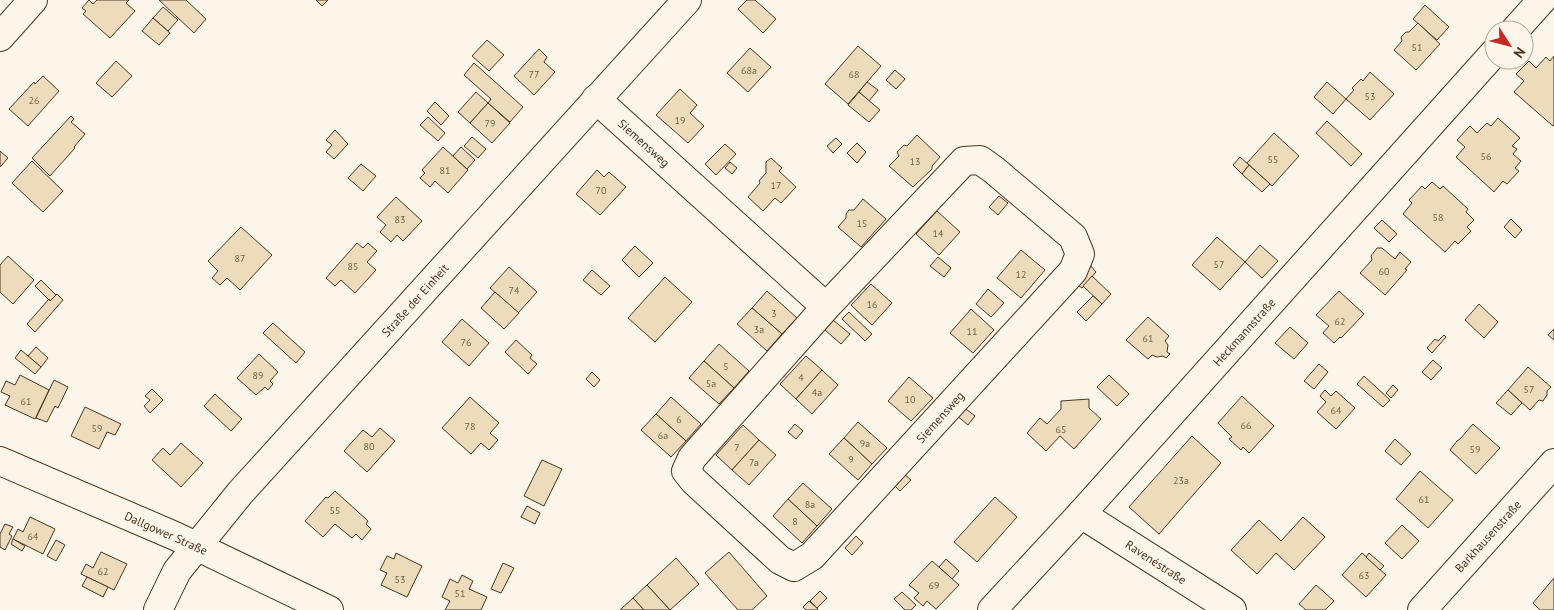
<svg xmlns="http://www.w3.org/2000/svg" width="1554" height="610" viewBox="0 0 1554 610" font-family="'PT Sans',sans-serif">
  <rect width="100%" height="100%" fill="#fbf6e9"/>
  <g fill="#ecdcbc" stroke="#4a3520">
    <path d="M89 0 93 4 97 0H129L126 3 135 11 110 38 83 14 86 11 82 8Z"/>
    <path d="M159 0H186L206 19 194 33Z"/>
    <path d="M316 0H328L322 6Z"/>
    <path d="M747 0H755L776 19 763 33 738 9Z"/>
    <path d="M1425 5 1449 27 1437 40 1413 19Z"/>
    <path d="M163 7 178 20 168 31 153 18Z"/>
    <path d="M153 18 170 33 159 45 142 31Z"/>
    <path d="M1418 23 1440 44 1416 70 1394 50 1402 41 1401 37 1406 32H1409Z"/>
    <path d="M487 40 504 55 489 71 472 56Z"/>
    <path d="M858 46 881 66 848 104 825 84Z"/>
    <path d="M750 48 771 67 748 92 727 73Z"/>
    <path d="M539 49 547 57 544 62 555 72 534 95 514 76Z"/>
    <path d="M1554 56V125L1553 126 1514 92 1524 81 1516 74 1529 61 1536 68 1546 57 1550 61Z"/>
    <path d="M116 61 132 76 112 97 96 83Z"/>
    <path d="M474 63 523 107 510 122 488 103 491 99 464 75Z"/>
    <path d="M895 70 905 79 896 89 886 80Z"/>
    <path d="M1370 72 1394 94 1370 120 1346 99 1354 90 1352 88 1361 79 1363 81Z"/>
    <path d="M43 76 59 91 28 126 9 109 34 82 35 84Z"/>
    <path d="M867 82 878 90 869 101 859 92Z"/>
    <path d="M1327 82 1346 99 1333 114 1314 97Z"/>
    <path d="M680 89 697 105 690 113 704 126 688 143 656 115Z"/>
    <path d="M476 92 488 103 470 123 458 112Z"/>
    <path d="M859 92 880 110 869 122 848 105Z"/>
    <path d="M435 102 449 116 441 125 427 111Z"/>
    <path d="M488 103 510 123 492 143 470 123Z"/>
    <path d="M71 116 74 119 71 122 85 134 74 147 75 148 50 176 32 158Z"/>
    <path d="M428 117 445 133 438 141 420 125Z"/>
    <path d="M1498 118 1520 138 1512 146 1517 149 1513 154 1521 161 1515 168 1519 171 1507 184 1503 181 1494 192 1456 157 1465 147 1457 140 1470 126 1477 133 1487 123 1491 126Z"/>
    <path d="M1327 121 1362 154 1351 166 1316 133Z"/>
    <path d="M335 130 348 144 334 159 326 152 332 145 326 140Z"/>
    <path d="M1274 133 1299 156 1272 186 1247 163Z"/>
    <path d="M917 135 940 157 932 166V169L913 187 889 166 899 156 897 152 904 145 907 146Z"/>
    <path d="M472 137 486 149 478 158 464 146Z"/>
    <path d="M836 138 842 144 833 153 827 146Z"/>
    <path d="M857 143 866 152 857 163 847 153Z"/>
    <path d="M725 144 736 154 716 175 705 164Z"/>
    <path d="M443 147 468 170 448 193 435 181 430 187 420 178 425 173 422 170Z"/>
    <path d="M461 147 475 160 467 169 453 156Z"/>
    <path d="M0 151 8 158 0 167Z"/>
    <path d="M1240 157 1249 165 1242 174 1233 165Z"/>
    <path d="M771 158 782 168 779 171 796 187 781 203 775 198 763 211 748 197 760 183 759 181 766 173V162Z"/>
    <path d="M32 161 63 191 43 212 12 183Z"/>
    <path d="M730 162 737 168 732 174 725 168Z"/>
    <path d="M361 164 376 176 363 191 348 178Z"/>
    <path d="M1249 165 1270 184 1262 192 1242 174Z"/>
    <path d="M597 170 604 177 609 172 626 187 600 215 576 194Z"/>
    <path d="M1432 182 1440 189 1443 186 1468 209 1466 212 1474 220 1467 227 1471 231 1458 244 1455 241 1445 252 1403 214 1412 203 1409 200 1422 186 1425 189Z"/>
    <path d="M999 196 1008 203 998 215 989 207Z"/>
    <path d="M396 197 422 221 403 241 397 235 391 242 380 232 386 225 377 217Z"/>
    <path d="M863 199 886 219 861 247 838 227 846 218V214L849 210H854Z"/>
    <path d="M937 211 960 232 939 255 916 234Z"/>
    <path d="M1511 219 1522 230 1515 238 1504 227Z"/>
    <path d="M1382 220 1397 234 1389 242 1374 228Z"/>
    <path d="M241 227 272 255 240 290 227 278 220 285 212 278 218 271 208 261Z"/>
    <path d="M1217 237 1245 262 1220 290 1192 265Z"/>
    <path d="M357 243 363 248 368 243 377 251 367 262 376 270 355 293 341 280 335 286 326 278Z"/>
    <path d="M1260 245 1278 261 1262 278 1245 262Z"/>
    <path d="M635 246 653 263 639 277 622 260Z"/>
    <path d="M1377 248H1382L1395 259 1400 252 1411 262 1405 269 1407 270 1385 295 1360 273 1372 260 1371 256Z"/>
    <path d="M1021 250 1045 270 1021 298 997 278Z"/>
    <path d="M8 256 34 280 13 304 0 292V265Z"/>
    <path d="M938 257 951 268 944 277 930 266Z"/>
    <path d="M1090 265 1096 272 1082 288 1079 286 1076 288 1072 284Z"/>
    <path d="M509 267 537 292 518 313 490 288Z"/>
    <path d="M592 270 610 286 601 295 583 280Z"/>
    <path d="M1092 276 1111 294 1102 304 1083 286Z"/>
    <path d="M665 277 692 302 655 342 628 318Z"/>
    <path d="M41 280 56 295 50 301 35 286Z"/>
    <path d="M871 284 892 303 872 325 851 305Z"/>
    <path d="M988 289 1004 303 991 317 976 304Z"/>
    <path d="M767 291 797 318 782 334 752 308Z"/>
    <path d="M1339 291 1364 314 1341 338 1340 337 1334 343 1323 333 1329 326 1316 315Z"/>
    <path d="M495 292 519 313 504 329 481 308Z"/>
    <path d="M57 294 63 300 35 332 27 324 49 299 50 301Z"/>
    <path d="M1093 296 1102 304 1086 321 1077 312Z"/>
    <path d="M1479 304 1498 322 1484 338 1465 320Z"/>
    <path d="M752 308 782 334 767 351 737 324Z"/>
    <path d="M971 309 994 330 973 353 950 333Z"/>
    <path d="M849 312 872 334 865 341 842 319Z"/>
    <path d="M1148 317 1169 336 1165 341 1168 345 1167 352 1170 354 1166 358 1163 356 1157 357 1152 355 1148 359 1126 340Z"/>
    <path d="M462 319 489 343 469 366 442 342Z"/>
    <path d="M833 320 850 334 841 344 825 330Z"/>
    <path d="M273 323 305 352 296 363 263 333Z"/>
    <path d="M1290 327 1308 343 1294 359 1275 343Z"/>
    <path d="M1554 329V340L1548 335Z"/>
    <path d="M1444 335 1446 337 1432 353 1427 348 1435 339 1438 341Z"/>
    <path d="M516 340 532 355 530 358 537 364 528 374 505 352Z"/>
    <path d="M719 344 749 371 734 388 704 361Z"/>
    <path d="M36 347 48 358 41 367 28 356Z"/>
    <path d="M21 350 41 367 35 374 15 358Z"/>
    <path d="M259 354 278 372 270 381 273 384 268 390 265 387 256 395 237 378Z"/>
    <path d="M806 356 822 370 796 399 780 384Z"/>
    <path d="M1433 360 1442 368 1431 380 1422 372Z"/>
    <path d="M704 361 734 388 719 404 689 378Z"/>
    <path d="M1319 364 1328 372 1314 389 1304 381Z"/>
    <path d="M1528 367 1551 387 1547 391V395L1543 401 1539 400 1530 410 1508 390Z"/>
    <path d="M822 370 838 385 812 414 796 399Z"/>
    <path d="M592 372 600 380 594 387 586 379Z"/>
    <path d="M20 375 49 390 35 419 5 405 10 396 1 392 6 381 15 385Z"/>
    <path d="M1109 375 1129 394 1117 406 1097 387Z"/>
    <path d="M1364 376 1390 400 1383 407 1357 384Z"/>
    <path d="M909 377 933 398 911 421 888 401Z"/>
    <path d="M54 380 68 387 58 408 55 406 47 422 36 418Z"/>
    <path d="M1393 385 1398 390 1391 398 1386 393Z"/>
    <path d="M152 389 163 400 150 413 144 406 150 400 145 396Z"/>
    <path d="M1325 390 1331 396 1336 391 1355 408 1336 429 1317 412 1326 402 1320 396Z"/>
    <path d="M1508 390 1522 403 1511 415 1496 403Z"/>
    <path d="M215 394 242 419 231 431 204 406Z"/>
    <path d="M1242 396 1274 426 1249 453 1243 447 1241 450 1229 439 1232 437 1218 423Z"/>
    <path d="M470 397 499 423 490 433 498 440 489 450 481 443 471 454 442 428Z"/>
    <path d="M671 397 701 424 686 441 656 414Z"/>
    <path d="M1089 399V408L1101 419 1074 449 1060 436 1046 451 1027 433 1040 418 1047 424 1061 409V401Z"/>
    <path d="M962 406 975 416 968 425 956 415Z"/>
    <path d="M85 407 121 424 115 435 107 432 99 449 71 436Z"/>
    <path d="M656 414 686 441 671 457 641 430Z"/>
    <path d="M858 422 887 448 872 464 844 438Z"/>
    <path d="M795 424 803 431 796 439 788 432Z"/>
    <path d="M1473 424 1500 448 1476 474 1450 450 1457 441 1460 439Z"/>
    <path d="M743 425 759 440 732 470 716 455Z"/>
    <path d="M380 428 395 441 367 472 344 451 363 430 372 437Z"/>
    <path d="M1192 436 1221 463 1159 534 1129 507Z"/>
    <path d="M844 438 872 464 858 480 829 454Z"/>
    <path d="M1395 439 1411 454 1401 465 1385 451Z"/>
    <path d="M759 440 776 455 749 485 732 470Z"/>
    <path d="M181 443 203 463 181 487 152 460 163 448 170 455Z"/>
    <path d="M542 460 562 469 544 506 524 496Z"/>
    <path d="M1420 471 1453 500 1428 528 1396 499Z"/>
    <path d="M903 473 911 480 900 491 893 484Z"/>
    <path d="M803 483 832 509 817 526 788 499Z"/>
    <path d="M335 491 368 521 366 524 371 529 362 540 356 534 352 538 335 524 323 537 305 521 326 497 328 498Z"/>
    <path d="M995 497 1017 517 977 562 954 542Z"/>
    <path d="M788 499 817 526 802 543 773 516Z"/>
    <path d="M527 506 540 513 535 524 521 517Z"/>
    <path d="M30 517 55 529 43 554 13 539 18 529 23 532Z"/>
    <path d="M1303 517 1325 537 1294 570 1276 553 1257 574 1231 550 1259 520 1281 541Z"/>
    <path d="M5 524 13 527 9 534 12 536 5 550 0 547V534Z"/>
    <path d="M1402 525 1419 541 1402 559 1385 543Z"/>
    <path d="M856 536 863 543 852 555 845 548Z"/>
    <path d="M13 539 25 546 22 551 11 544Z"/>
    <path d="M56 540 65 545 56 561 47 556Z"/>
    <path d="M101 552 127 564 114 590 81 574 86 564 93 568Z"/>
    <path d="M729 552 767 596 752 610H738L705 573Z"/>
    <path d="M396 553 422 566 407 597 381 585 387 573 380 570 387 556 394 559Z"/>
    <path d="M1362 553 1386 575 1366 597 1342 575Z"/>
    <path d="M1369 553 1384 566 1380 570 1366 557Z"/>
    <path d="M676 558 699 584 670 610 647 585Z"/>
    <path d="M946 559 959 571 952 579 939 567Z"/>
    <path d="M932 561 959 585 936 609 927 601 923 606 914 598 919 593 909 585Z"/>
    <path d="M503 563 514 568 501 593 491 589Z"/>
    <path d="M462 575 473 581 469 589 487 597 481 610H445L450 601 442 597 450 579 458 583Z"/>
    <path d="M87 577 108 587 103 597 82 586Z"/>
    <path d="M1554 578V610H1540L1533 603Z"/>
    <path d="M647 585 670 610H644L633 598Z"/>
    <path d="M1316 585 1334 601 1325 610H1306L1299 604Z"/>
    <path d="M820 591 827 598 817 608 810 601Z"/>
    <path d="M902 592 916 605 911 610H905L894 599Z"/>
    <path d="M633 598 644 610H620Z"/>
    <path d="M809 601 818 609 817 610H806L803 607Z"/>
  </g>
  <g fill="none" stroke-linecap="round" stroke-linejoin="round">
    <defs>
      <g id="minor">
        <path d="M1515 30 1542 0"/>
        <path d="M0 37 33 0"/>
        <path d="M596 99 826 307 692 458 686 471 694 481 780 560 794 567 812 556 1073 271 1080 254 1073 237 994 170 980 160 964 161 826 307"/>
        <path d="M0 461 175 536 329 610"/>
        <path d="M1081 514 1232 610"/>
        <path d="M158 610 177 571 240 493 687 0"/>
        <path d="M992 610 1081 514 1494 53"/>
        <path d="M1422 610 1554 463"/>
      </g>
    </defs>
    <use href="#minor" stroke="#4a3520" stroke-width="30"/>
    <use href="#minor" stroke="#fbf6e9" stroke-width="28"/>
  </g>
  <g text-anchor="middle" dominant-baseline="central" stroke-width="4" stroke-linejoin="round" paint-order="stroke">
    <g font-size="10" fill="#725f47">
      <text x="1417" y="47">51</text>
      <text x="749" y="70">68a</text>
      <text x="534" y="74">77</text>
      <text x="854" y="74">68</text>
      <text x="1370" y="96">53</text>
      <text x="34" y="100">26</text>
      <text x="680" y="120">19</text>
      <text x="490" y="123">79</text>
      <text x="1486" y="156">56</text>
      <text x="1273" y="159">55</text>
      <text x="915" y="161">13</text>
      <text x="445" y="170">81</text>
      <text x="776" y="185">17</text>
      <text x="601" y="190">70</text>
      <text x="1438" y="217">58</text>
      <text x="400" y="219">83</text>
      <text x="862" y="223">15</text>
      <text x="938" y="233">14</text>
      <text x="240" y="258">87</text>
      <text x="1219" y="264">57</text>
      <text x="353" y="266">85</text>
      <text x="1384" y="271">60</text>
      <text x="1021" y="274">12</text>
      <text x="514" y="290">74</text>
      <text x="872" y="304">16</text>
      <text x="774" y="313">3</text>
      <text x="1340" y="321">62</text>
      <text x="759" y="329">3a</text>
      <text x="972" y="331">11</text>
      <text x="1148" y="338">61</text>
      <text x="466" y="342">76</text>
      <text x="726" y="366">5</text>
      <text x="258" y="375">89</text>
      <text x="801" y="377">4</text>
      <text x="711" y="383">5a</text>
      <text x="1529" y="389">57</text>
      <text x="817" y="392">4a</text>
      <text x="910" y="399">10</text>
      <text x="26" y="401">61</text>
      <text x="1336" y="410">64</text>
      <text x="679" y="419">6</text>
      <text x="1246" y="425">66</text>
      <text x="470" y="426">78</text>
      <text x="97" y="428">59</text>
      <text x="1061" y="429">65</text>
      <text x="663" y="435">6a</text>
      <text x="865" y="443">9a</text>
      <text x="369" y="446">80</text>
      <text x="737" y="447">7</text>
      <text x="1475" y="449">59</text>
      <text x="851" y="459">9</text>
      <text x="754" y="462">7a</text>
      <text x="1181" y="480">23a</text>
      <text x="1424" y="499">61</text>
      <text x="810" y="504">8a</text>
      <text x="335" y="510">55</text>
      <text x="795" y="521">8</text>
      <text x="33" y="536">64</text>
      <text x="103" y="571">62</text>
      <text x="1364" y="575">63</text>
      <text x="400" y="579">53</text>
      <text x="934" y="585">69</text>
      <text x="460" y="593">51</text>
    </g>
    <g font-size="12" fill="#4a3520" stroke="#fbf6e9">
      <text transform="translate(644 143) rotate(42)">Siemensweg</text>
      <text transform="translate(415 300) rotate(-48)">Straße der Einheit</text>
      <text transform="translate(1244 332) rotate(-48)">Heckmannstraße</text>
      <text transform="translate(940 417) rotate(-48)">Siemensweg</text>
      <text transform="translate(166 533) rotate(24)">Dallgower Straße</text>
      <text transform="translate(1488 536) rotate(-48)">Barkhausenstraße</text>
      <text transform="translate(1156 562) rotate(33)">Ravenéstraße</text>
    </g>
  </g>
  <g transform="translate(1509 45) rotate(126)"><circle r="24" fill="#fbf6e9" stroke="#b4a999"/>
  <path d="M0-4L9 19L0 12L-9 19Z" fill="#c62828"/>
  <text y="-8" font-size="14" font-weight="bold" text-anchor="middle" fill="#4a3520">N</text>
  </g>
</svg>
